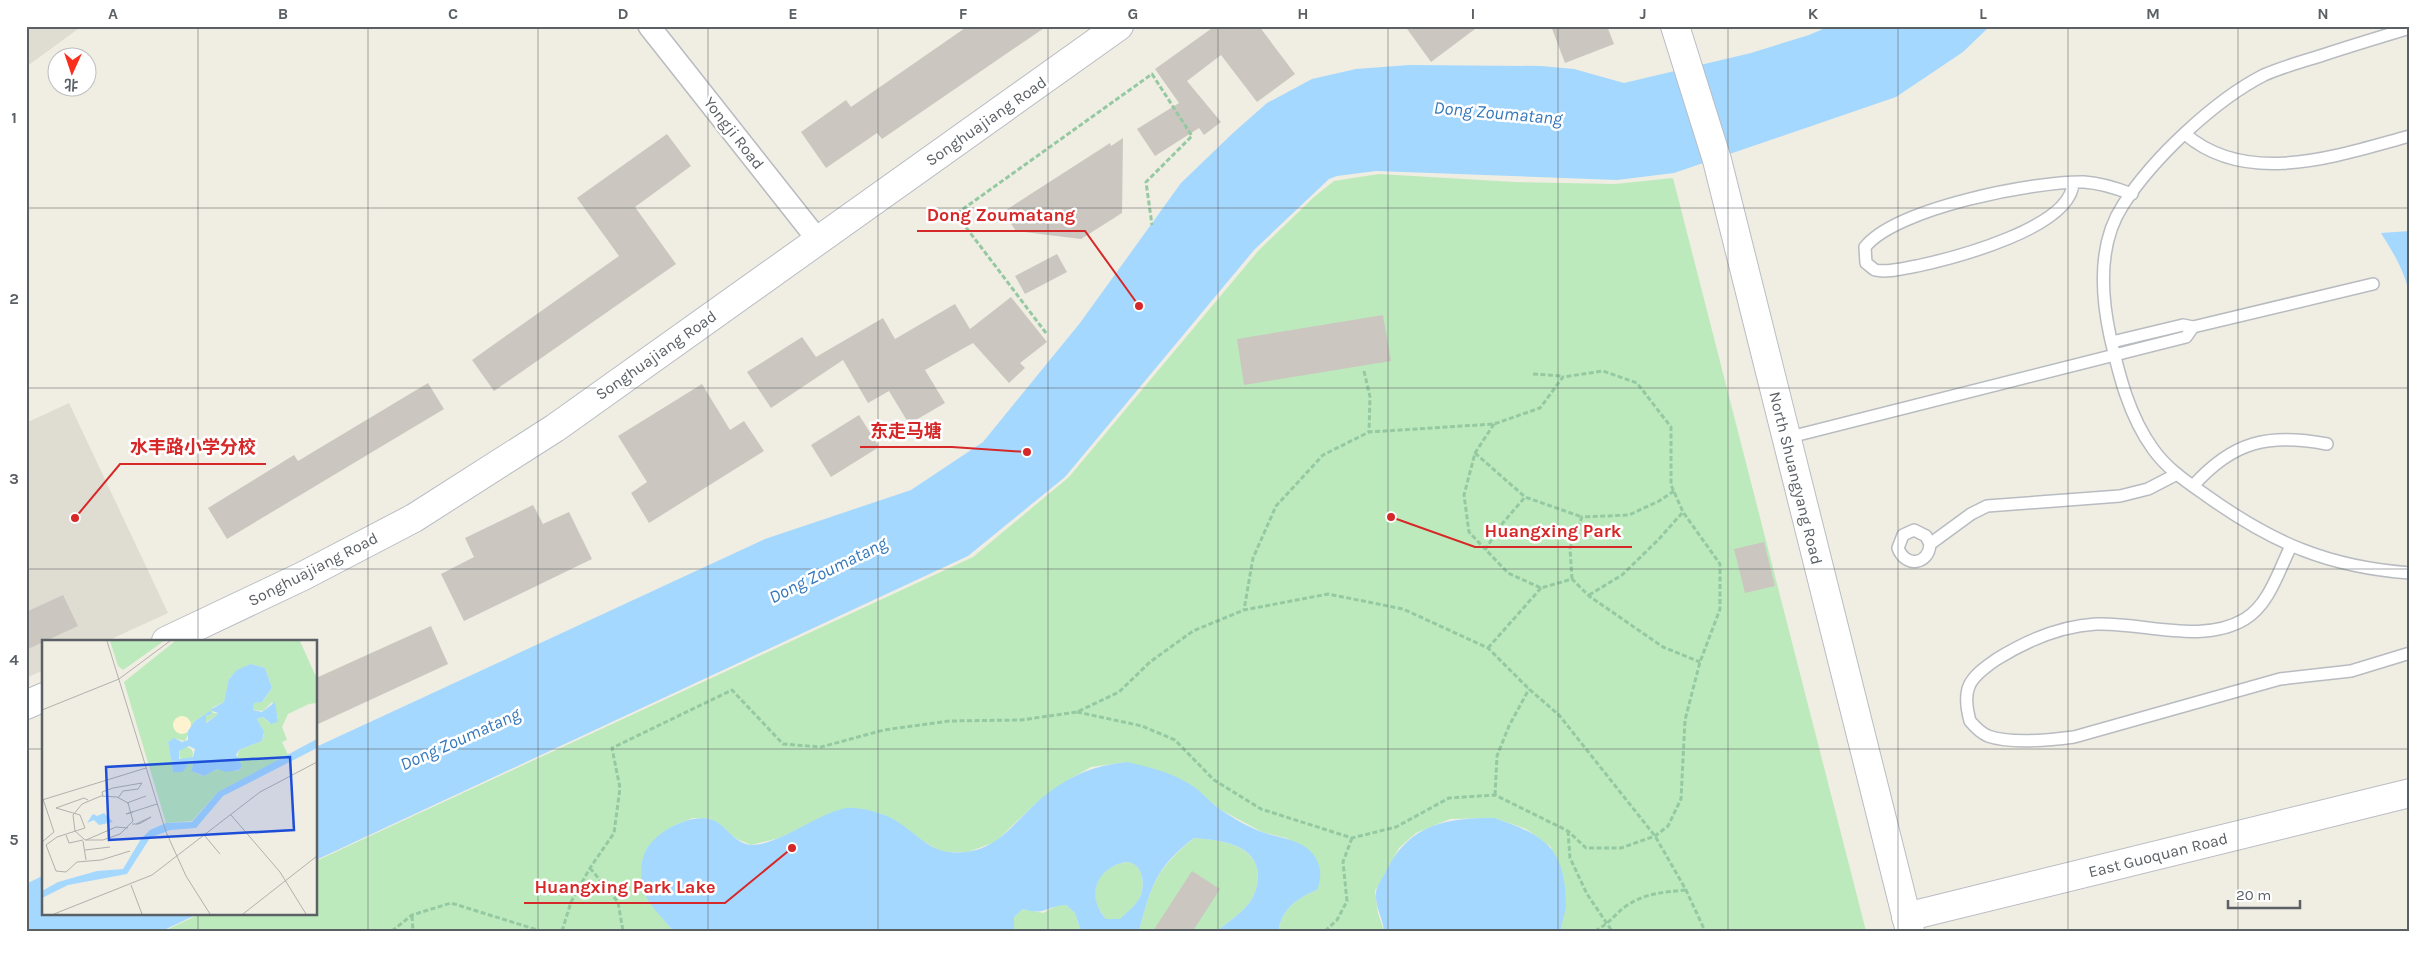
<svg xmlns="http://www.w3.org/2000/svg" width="2436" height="957" viewBox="0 0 2436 957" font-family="Karla,'Noto Sans SC',sans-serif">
  <rect width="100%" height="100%" fill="#f0ede3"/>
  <g fill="#dfdcd2">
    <path d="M26 26H82L26 67Z"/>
    <path d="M69 403 168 613 107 641H44V670L26 678V423Z"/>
  </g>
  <g fill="#bdeabd">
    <path d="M1379 174 1515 182 1615 184 1673 178 1866 931H1561L1551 847 1526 829 1495 818 1450 819 1416 833 1399 848 1375 891 1378 913 1384 931H1279C1280 910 1299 897 1317 890L1312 853 1286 838 1262 832 1221 810 1189 784 1127 762 1091 767 1070 779 1034 805 995 842 968 852H942L919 839 896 821 882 814 871 812 817 821 779 838 751 845 737 839 711 819 693 818 675 825 642 884C648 903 661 915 673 931H164L202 913H316V861L973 557 1069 477 1259 250 1314 197 1334 181Z"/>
    <path d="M1194 838C1219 840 1259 844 1258 878 1257 887 1255 895 1249 903 1241 914 1228 922 1217 931H1139C1151 885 1156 869 1194 838Z"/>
    <path d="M1127 862C1144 864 1146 886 1139 899 1134 907 1126 914 1120 920L1106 919C1085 896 1096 866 1127 862Z"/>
    <path d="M1058 905H1066L1075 913 1081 931H1014V917L1023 909 1043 913Z"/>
  </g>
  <g fill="#a4d8ff" fill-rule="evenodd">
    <path d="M1830 26H1990L1963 52 1896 97 1674 173 1617 180 1376 171 1337 176 1329 179 1254 250 1065 477 968 556 316 860V747L765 539 911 490 983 442 1080 323 1181 183 1233 133 1267 103 1312 79 1356 69 1409 65 1541 66 1574 69 1624 83 1751 53 1809 35Z"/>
    <path d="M2410 231V300C2407 274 2394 254 2381 233Z"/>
    <path d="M1127 762C1149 767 1169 772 1188 783 1200 790 1210 802 1221 810 1233 818 1248 827 1262 832 1278 838 1301 839 1313 854 1322 866 1322 877 1317 890 1299 897 1280 910 1279 931H1217C1228 922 1241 914 1249 903 1255 895 1257 887 1258 878 1259 844 1220 840 1194 838 1156 867 1151 886 1139 931H1081L1075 913 1066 905C1046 906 1046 916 1023 909L1014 917V931H673C662 916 645 903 642 884 641 877 641 864 643 858 649 834 687 814 710 819 725 823 734 844 751 845 781 846 828 805 854 808 867 809 882 813 893 819 921 835 929 856 966 852 996 849 1013 825 1033 806 1062 779 1089 766 1127 762ZM1127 862C1144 864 1146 886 1139 899 1134 907 1126 913 1120 919H1106C1085 896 1097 866 1127 862Z"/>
    <path d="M1495 818C1545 836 1565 847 1566 904 1566 913 1561 922 1561 931H1384C1383 918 1375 907 1376 893 1376 886 1384 876 1387 869 1411 823 1447 818 1495 818Z"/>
    <path d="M44 875V913H200L162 931H26V884Z"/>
  </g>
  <g fill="#cbc7c0">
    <path d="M968 26H1047L882 139 877 133 826 168 801 132 846 100 851 107Z"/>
    <path d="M1215 26H1259L1295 74 1257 102 1221 55 1187 81 1221 122 1204 135 1199 128 1155 156 1137 129 1179 103 1155 69Z"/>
    <path d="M1405 26H1479L1431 62Z"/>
    <path d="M1551 26H1607L1614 44 1565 63Z"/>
    <path d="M667 134 691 166 635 207 676 264 494 391 472 360 619 256 577 198Z"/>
    <path d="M1123 138 1122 213 1081 239 1016 231 1003 212 1110 143 1111 146Z"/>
    <path d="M1057 254 1067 272 1025 294 1015 276Z"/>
    <path d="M1011 297 1047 342 1020 363 1025 368 1009 383 973 343 925 370 945 403 909 424 889 391 868 403 843 360 771 408 747 372 802 337 816 357 883 318 895 339 955 304 970 329Z"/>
    <path d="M1383 315 1391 361 1244 385 1237 339Z"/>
    <path d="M428 383 444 409 227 539 208 508 294 455 298 461Z"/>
    <path d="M702 384 730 430 744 421 764 451 649 523 631 493 647 482 618 436Z"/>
    <path d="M859 415 879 447 831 477 811 445Z"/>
    <path d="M533 505 543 524 569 512 592 559 464 621 441 574 474 557 465 538Z"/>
    <path d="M1764 542 1775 586 1745 593 1734 549Z"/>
    <path d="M63 595 78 626 26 650V612Z"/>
    <path d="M431 626 448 664 316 725V678Z"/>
    <path d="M1192 871 1220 889 1193 931H1153Z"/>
  </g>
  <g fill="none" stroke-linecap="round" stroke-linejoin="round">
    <defs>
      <g id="lane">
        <path d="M2410 28C2380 37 2350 46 2320 56 2301 62 2282 67 2264 75 2215 100 2153 158 2123 205 2098 243 2101 294 2110 336 2119 375 2129 416 2153 449 2167 469 2187 482 2207 496 2273 543 2328 567 2410 573"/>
        <path d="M2185 134C2248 188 2339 155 2410 136"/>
        <path d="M2073 183C2071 228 1954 258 1917 266 1904 268 1888 273 1875 270 1872 268 1869 265 1866 263L1865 247C1896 208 2035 181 2084 182 2101 183 2116 188 2132 194"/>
        <path d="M2193 327 2373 284"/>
        <path d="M1786 438 2186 337 2193 327 2183 325 2112 342"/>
        <path d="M2193 486C2233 441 2269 433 2327 444"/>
        <path d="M1930 544 1926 536 1914 530 1903 535 1898 548C1905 568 1929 565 1930 544L1971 514 1987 506 2120 496 2148 489 2177 474"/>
        <path d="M2291 546C2279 570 2269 605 2245 619 2202 645 2143 622 2096 624 2061 626 2026 641 1997 659 1969 678 1961 688 1970 721 1975 727 1981 733 1988 736 2010 744 2051 740 2074 737L2280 679 2351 671 2410 653"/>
      </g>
      <path id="street" d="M649 26 818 240"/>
      <g id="secondary">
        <path d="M1675 26 1717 160 1910 931"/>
        <path d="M166 641 303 576 414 518 555 428 1119 26"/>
        <path d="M26 705 44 697"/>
        <path d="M1906 917 2410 793"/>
      </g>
    </defs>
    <use href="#lane" stroke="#b8bcc1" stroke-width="14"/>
    <use href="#street" stroke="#b8bcc1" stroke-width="24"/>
    <use href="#secondary" stroke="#b9bdc3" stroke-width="30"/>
    <g stroke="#94c9a2" stroke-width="3" stroke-dasharray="5 2.5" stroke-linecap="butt">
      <path d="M1046 333 956 214 1152 74 1192 136 1146 182 1152 225"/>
      <path d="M1364 371 1370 397 1369 432"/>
      <path d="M1533 374 1562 376"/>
      <path d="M1494 424 1475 453 1464 495 1469 532 1508 573 1541 588 1572 579 1589 596 1663 647 1700 662"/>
      <path d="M1475 453 1525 497"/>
      <path d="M1485 550 1502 524 1525 497 1582 517"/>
      <path d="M1572 579 1570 548 1582 517 1629 515 1659 501 1674 491"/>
      <path d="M1589 595 1622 575 1659 539 1683 512"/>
      <path d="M1488 648 1541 588"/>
      <path d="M1077 712 1142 726 1175 740 1214 780 1261 809 1352 838 1396 827 1449 798 1495 795 1568 831 1586 848H1621L1655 836 1668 826 1681 799 1685 720 1700 662 1720 609V564L1683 512 1671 485V427L1637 383 1603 371 1563 377 1540 408 1494 424 1369 432 1323 455 1276 506 1253 558 1244 610"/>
      <path d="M1495 795 1497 756 1509 726 1529 689"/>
      <path d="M1568 831 1570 858 1587 894 1612 931"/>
      <path d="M590 868 618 902 623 931"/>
      <path d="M412 916 413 931"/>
      <path d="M392 931 412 915 451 903 541 931"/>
      <path d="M562 931 571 902 590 868 614 833 620 788 612 748 732 690 783 744 821 747 884 730 949 721 1021 720 1077 712 1119 692 1150 662 1193 631 1244 610 1328 594 1403 609 1488 648 1529 689 1559 715 1655 836 1686 890 1705 931"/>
      <path d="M1325 931 1337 920 1347 901 1343 862 1352 838"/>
      <path d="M1595 931C1610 923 1614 915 1626 906 1645 893 1664 892 1686 890"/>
    </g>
    <use href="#lane" stroke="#fff" stroke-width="11"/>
    <use href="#street" stroke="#fff" stroke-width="21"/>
    <use href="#secondary" stroke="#fff" stroke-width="28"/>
  </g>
  <path fill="none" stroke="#5b6065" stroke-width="1" stroke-opacity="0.55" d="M198 26V641M368 26V931M538 26V931M708 26V931M878 26V931M1048 26V931M1218 26V931M1388 26V931M1558 26V931M1728 26V931M1898 26V931M2068 26V931M2238 26V931M26 208H2410M26 388H2410M26 569H2410M26 749H44M316 749H2410M198 913V931"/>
  <g text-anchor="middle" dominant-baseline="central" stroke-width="5" stroke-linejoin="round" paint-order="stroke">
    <g font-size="16" fill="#5b6065" stroke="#fff">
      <text transform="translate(986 121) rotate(-35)">Songhuajiang Road</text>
      <text transform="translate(734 133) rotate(52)">Yongji Road</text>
      <text transform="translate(656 355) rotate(-35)">Songhuajiang Road</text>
      <text transform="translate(1796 478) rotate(76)">North Shuangyang Road</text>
      <text transform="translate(313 569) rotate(-27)">Songhuajiang Road</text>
      <text transform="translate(2158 855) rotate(-14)">East Guoquan Road</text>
    </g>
    <g font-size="18" font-style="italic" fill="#3578bc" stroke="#fff">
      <text transform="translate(1498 113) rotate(5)">Dong Zoumatang</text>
      <text transform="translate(828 570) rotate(-26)">Dong Zoumatang</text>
      <text transform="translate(460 739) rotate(-24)">Dong Zoumatang</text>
    </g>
  </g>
  <g transform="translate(42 640)">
    <rect width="275" height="275" fill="#f0ede3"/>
    <path d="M68 1H122L81 30 76 26ZM133 1H258L275 39V63L267 64 246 74 240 87 245 100 240 102 246 115 176 152 150 181 124 183 82 42ZM209 24 223 28 230 48 221 61 212 63 211 70 221 71 230 62 236 78 227 83 221 77 215 79 222 94 220 101 197 110 195 118 200 127 196 131 175 129 161 136 149 131 151 125 148 121 141 132H131L126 102 134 99 143 101 153 81 164 74H170L164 76 163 83 174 76 176 73H171L170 68 182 62 188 37ZM137 114a7 7 0 1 1 14 0a7 7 0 1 1-14 0ZM158 111 162 116 159 121 165 126 156 131 153 128 158 122 152 121 154 112Z" fill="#bdeabd" fill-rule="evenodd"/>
    <path d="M131 85a9 9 0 1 1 18 0a9 9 0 1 1-18 0Z" fill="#fef3d0"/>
    <path d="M209 24 223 28 230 48 220 62 212 63 211 70 220 72 233 62 236 82 229 84 221 77 215 79 222 92 220 101 197 110 194 115 200 126 197 130 184 132 175 129 162 136 149 131 151 125 148 121 141 132H131L126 102 132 98 140 102 146 100V91L153 81 168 71 170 74 164 76V83L174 76 176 73 168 70 182 62 187 39 195 30ZM147 106 153 109 151 117 137 119V111ZM275 99V108L181 156 154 188 128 190 108 198 85 234 26 245 0 258V251L16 242 55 231 81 229 99 199 108 190 124 183 150 182 176 152ZM62 173 71 182 57 185 52 180 45 183 51 174 55 176Z" fill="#a4d8ff" fill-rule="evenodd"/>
    <path fill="none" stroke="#b0b1ad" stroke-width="1" d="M65 1 124 192 144 236 168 274M0 70 77 39 128 1M59 156 75 157 86 163 91 181 78 194 61 200H43L33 191 31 175 40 164ZM61 156 60 152 71 148 100 143 96 149 81 151 76 158M0 160 104 128M46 160 42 158 14 168 38 175 43 188 15 197 4 205 14 231 24 232 35 222 59 220 88 211M85 163 104 156M91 172 84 174 115 164M189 175 238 232 264 274M90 184H96L99 183 109 177 94 184M24 195 27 203 41 200M163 196 178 214M44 200 74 187 86 188M41 201 44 220M0 202 12 192 1 159M43 210 68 207M89 245 100 274M12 274 110 235 218 152 275 122M201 274 275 216"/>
    <path fill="#1d4ed8" fill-opacity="0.15" stroke="#1d4ed8" stroke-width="2.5" d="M248 117 252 190 67 200 64 127Z"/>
    <rect width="275" height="275" fill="none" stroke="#5b6065" stroke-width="2.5"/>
  </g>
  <path fill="none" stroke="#d62828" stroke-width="2" d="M1139 306L1085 231H917M1027 452L952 447H860M75 518L120 464H266M1391 517L1475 547H1632M792 848L725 903H524"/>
  <g fill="#d62828" stroke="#fff" stroke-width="2">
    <circle cx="1139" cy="306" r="5"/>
    <circle cx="1027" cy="452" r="5"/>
    <circle cx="75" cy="518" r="5"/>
    <circle cx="1391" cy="517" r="5"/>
    <circle cx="792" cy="848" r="5"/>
  </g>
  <g font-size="18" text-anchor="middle" font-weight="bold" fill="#d62828" stroke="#fff" stroke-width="5" stroke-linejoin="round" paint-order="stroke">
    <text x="1001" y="221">Dong Zoumatang</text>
    <text x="906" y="437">东走马塘</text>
    <text x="193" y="453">水丰路小学分校</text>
    <text x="1553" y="537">Huangxing Park</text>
    <text x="625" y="893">Huangxing Park Lake</text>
  </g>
  <rect width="2436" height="957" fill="none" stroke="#ffffff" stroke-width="55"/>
  <g transform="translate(72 72) rotate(183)"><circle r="24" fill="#ffffff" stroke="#bdbfc1"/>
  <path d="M0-4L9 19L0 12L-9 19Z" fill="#fb2e1e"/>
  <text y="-8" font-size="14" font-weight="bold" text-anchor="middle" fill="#5b6065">北</text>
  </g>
  <path d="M2228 900v8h72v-8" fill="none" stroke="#5b6065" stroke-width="2.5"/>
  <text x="2236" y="900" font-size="15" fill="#5b6065" stroke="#ffffff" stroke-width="4" paint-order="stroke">20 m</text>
  <rect x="28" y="28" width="2380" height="902" fill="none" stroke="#5b6065" stroke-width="2"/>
  <g font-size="16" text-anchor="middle" font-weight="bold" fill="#5b6065">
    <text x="113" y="19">A</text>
    <text x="283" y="19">B</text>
    <text x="453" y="19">C</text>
    <text x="623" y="19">D</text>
    <text x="793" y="19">E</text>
    <text x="963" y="19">F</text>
    <text x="1133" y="19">G</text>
    <text x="1303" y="19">H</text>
    <text x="1473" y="19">I</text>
    <text x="1643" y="19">J</text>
    <text x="1813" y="19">K</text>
    <text x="1983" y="19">L</text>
    <text x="2153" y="19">M</text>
    <text x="2323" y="19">N</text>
    <text x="14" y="123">1</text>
    <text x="14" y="304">2</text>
    <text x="14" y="484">3</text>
    <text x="14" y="665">4</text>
    <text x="14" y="845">5</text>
  </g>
</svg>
